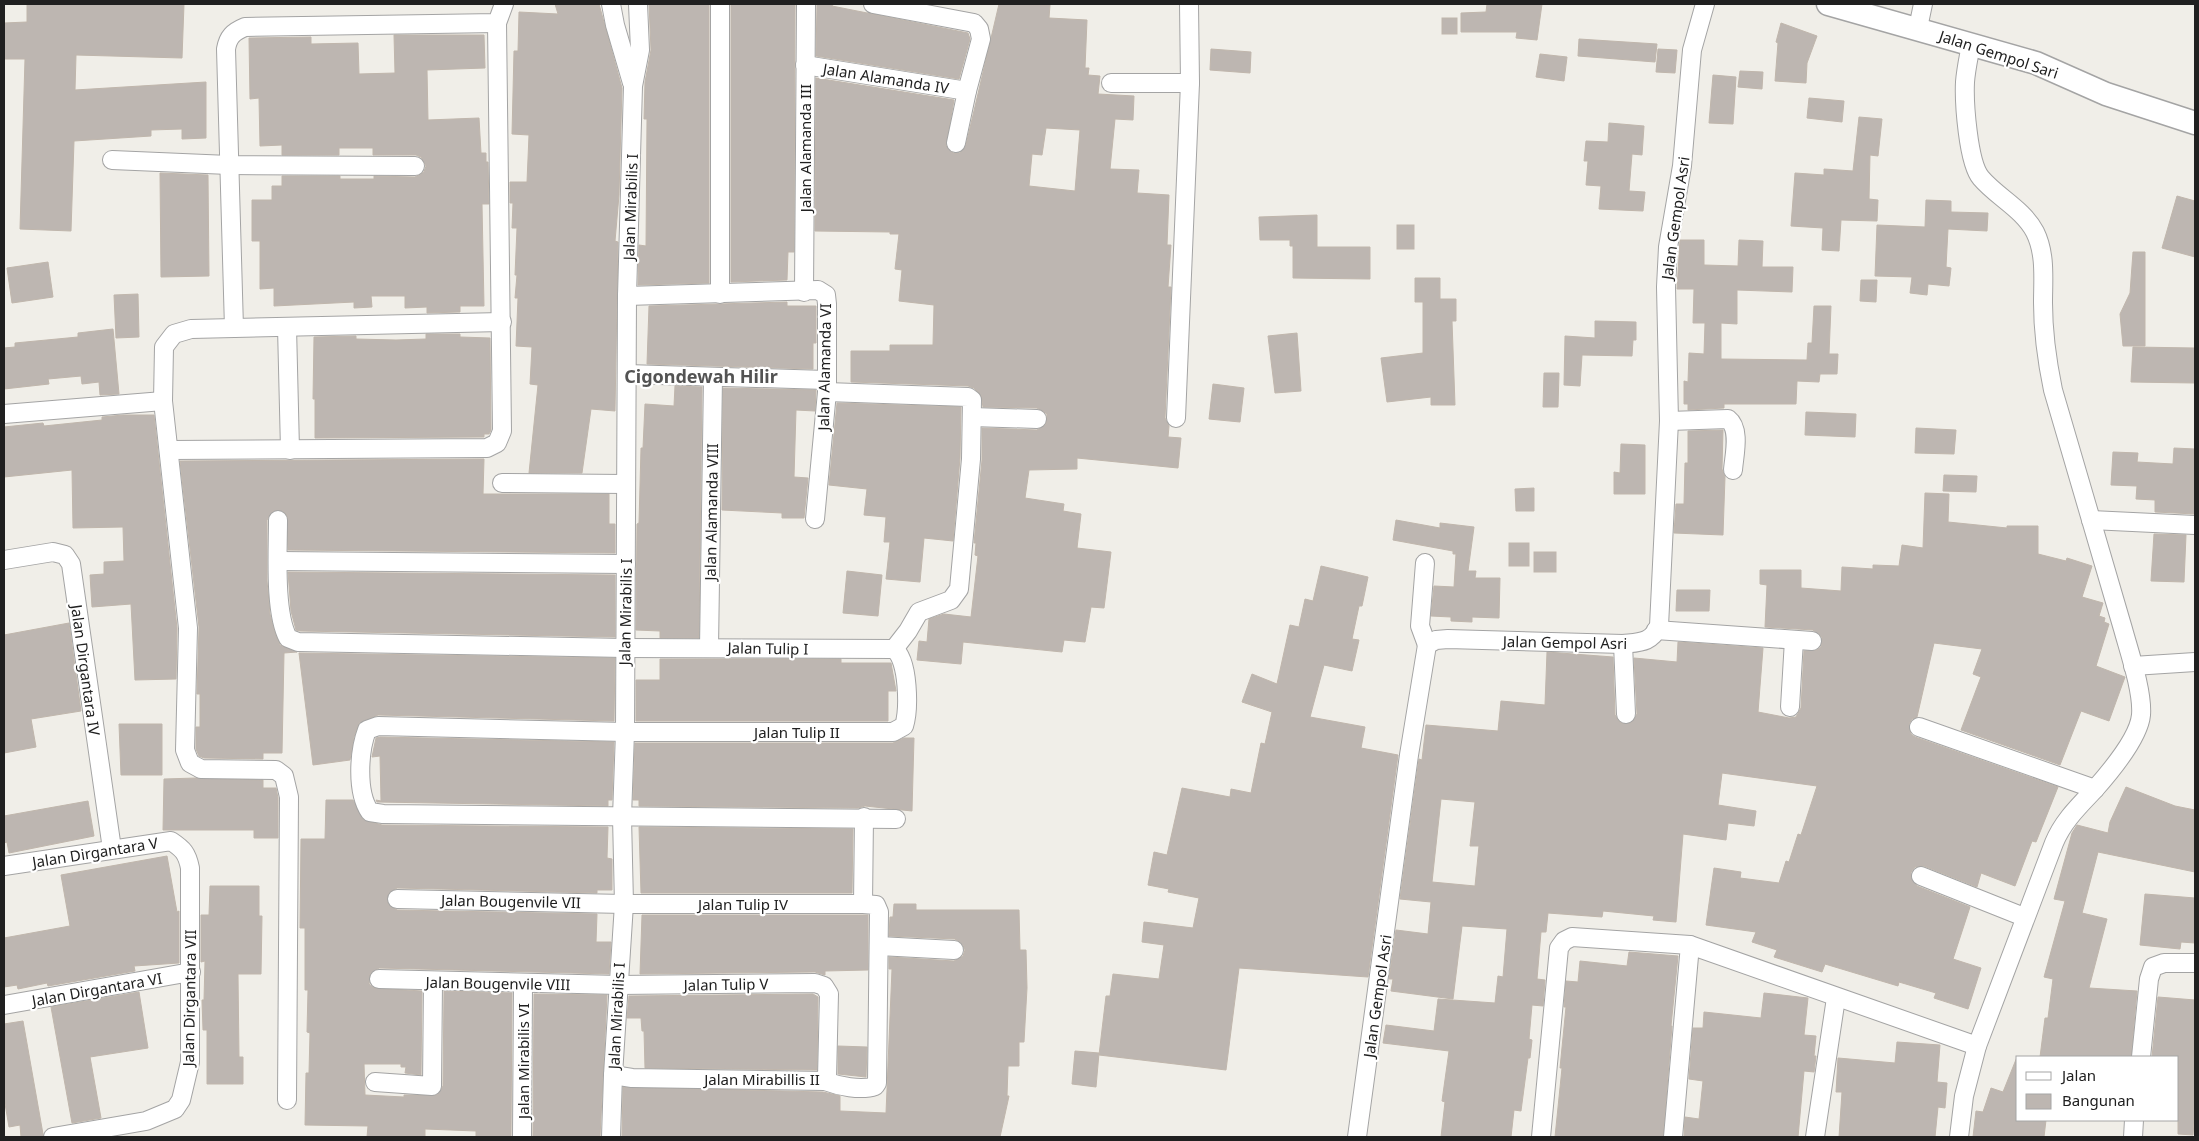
<svg xmlns="http://www.w3.org/2000/svg" width="2199" height="1141" viewBox="0 0 2199 1141" font-family="'Noto Sans',sans-serif">
  <rect width="100%" height="100%" fill="#f0eee8"/>
  <g fill="#bdb6b1" stroke="#c0b6ac" fill-rule="evenodd">
    <path d="M27 4H184L182 58 76 55 75 90 206 82V138L182 139V129L151 130V136L74 141 71 231 20 229 25 59H4V23L27 22Z"/>
    <path d="M555 4H599L622 88 619 195 615 241 618 242 615 411 591 409 582 473H529L538 385 530 384 532 347 516 346 518 298H515L517 275H515L517 228H512L513 203H510V182H527L529 135 512 134 514 51H518L519 12 558 14Z"/>
    <path d="M649 4H709V283L638 285 639 245 646 246 647 119H644L645 82 651 50Z"/>
    <path d="M731 4H795L794 252H788L787 280 731 282Z"/>
    <path d="M817 4H833L832 6 968 33 970 39 959 79 816 56Z"/>
    <path d="M999 4 1050 5 1049 18 1087 20 1085 68H1089L1088 75 1100 76 1098 94 1134 96 1133 120 1115 119 1110 169 1139 170 1137 193 1169 195 1167 245H1171L1168 287H1171L1165 418 1169 426 1168 437 1181 438 1178 468 1077 458V469L1029 470 1025 498 1064 504 1063 511 1081 514 1077 548 1111 552 1104 608 1091 607 1085 642 1064 640 1062 652 963 642 961 664 917 660 919 641 927 642 929 619 944 614 971 617 978 556 975 555 976 543H974L982 460V428L1037 430 1046 424 1047 414 1037 408 983 407 981 395 974 388 968 386 851 382V351H890V345H933L934 305 899 301 902 270 895 269 899 234H890V232L815 231 816 78 954 100 946 146 953 153H960L966 145ZM1046 128 1080 130 1075 191 1029 186 1032 154 1042 155Z"/>
    <path d="M1487 4H1542L1537 40 1516 38 1517 32H1461V13L1486 12Z"/>
    <rect x="1442" y="18" width="15" height="16"/>
    <path d="M1781 23 1817 36 1807 63 1806 83 1775 81 1778 43 1776 42Z"/>
    <path d="M394 35H484L485 68 427 70 428 120 479 118 481 153H486V162H488L489 204H482L484 306H460V312L427 313V307L405 308V296H371L372 307 354 308V302L274 306V288L260 289V241H252V200H272V186H282V176H340V179H374V176L415 177 424 172 426 166 421 157 416 155H373V148H339V155H282V145L260 146 259 98 250 99 249 38 311 37V44L358 43 359 74 395 73Z"/>
    <path d="M1579 39 1657 44 1655 62 1578 56Z"/>
    <path d="M1211 49 1251 52 1250 73 1210 70Z"/>
    <path d="M1658 49 1677 50 1675 73 1656 72Z"/>
    <path d="M1540 54 1567 57 1564 81 1536 77Z"/>
    <path d="M1740 71 1763 72 1762 89 1738 87Z"/>
    <path d="M1713 75 1736 77 1733 124 1709 123Z"/>
    <path d="M1809 98 1844 101 1842 122 1807 118Z"/>
    <path d="M1859 117 1882 119 1878 156 1870 155 1869 199 1878 200 1877 221 1841 220 1839 251 1822 250 1823 228 1791 226 1795 173 1824 175V169L1853 171Z"/>
    <path d="M1609 123 1644 126 1642 155 1632 154 1629 191 1645 192 1643 211 1599 209 1601 186 1586 185 1588 161H1584L1586 141 1608 142Z"/>
    <path d="M160 173 208 175 209 276 161 277Z"/>
    <path d="M2177 196 2195 201V257L2162 248Z"/>
    <path d="M1926 200 1951 201V212L1988 213 1987 231 1948 229 1946 267 1951 268 1949 286 1928 284 1927 295 1910 293 1912 277 1875 276 1877 225 1925 227Z"/>
    <path d="M1317 215V247H1370V279L1293 278V246H1290V240H1260L1259 217Z"/>
    <rect x="1397" y="225" width="17" height="24"/>
    <path d="M1680 240H1704V265L1738 266 1739 240 1763 241 1762 267H1793L1792 292 1737 290V324L1721 323V359L1807 360 1808 343H1812L1814 306H1831L1829 354H1838L1837 374H1820L1819 382 1797 381 1796 404H1724V408L1688 410V404H1684V381L1688 382 1689 353 1704 354 1705 323H1693L1694 289H1677Z"/>
    <path d="M2133 252H2145V346H2123L2120 314 2130 293Z"/>
    <path d="M48 262 53 297 12 303 7 268Z"/>
    <path d="M1415 278H1440V299H1456V321H1452L1455 405H1431V397L1387 402 1381 358 1423 353V302H1415Z"/>
    <path d="M1861 280H1877L1876 302 1860 301Z"/>
    <path d="M138 294 139 337 116 338 114 295Z"/>
    <path d="M787 302V306H816V343H813V369L647 364 649 306Z"/>
    <path d="M1595 321 1636 322V340H1633L1632 356 1582 355 1580 386 1564 385 1565 336 1595 338Z"/>
    <path d="M113 329 119 394 100 395 99 382 82 384 81 376 48 379 49 384 4 389V348L15 347V343L78 337V333Z"/>
    <path d="M1297 333 1301 391 1275 393 1268 336Z"/>
    <path d="M426 334H460V337L490 338 491 430 489 434H484V437L315 438V399H313L314 337 356 336V339L396 340 426 339Z"/>
    <path d="M2133 347 2195 348V383L2131 382Z"/>
    <path d="M1544 373H1559L1558 407H1543Z"/>
    <path d="M1213 384 1244 388 1240 422 1209 419Z"/>
    <path d="M675 386 702 387 699 638H660V631L636 630 637 524 639 523 641 448H643L645 404 674 406Z"/>
    <path d="M723 388 816 390 815 411 796 410 794 477 808 478 804 518H782V513L722 510Z"/>
    <path d="M837 403 961 407 960 458 953 541 924 538 920 582 886 579 890 542H884L886 517 864 515 867 489 829 485Z"/>
    <path d="M1806 412 1856 414 1855 437 1805 435Z"/>
    <path d="M123 415H154L177 628 176 679 135 680 131 604 92 607 90 575 104 574V562L124 561 123 527 73 528 72 470 4 477V427L43 423 44 426 102 420V417Z"/>
    <path d="M1916 428 1956 430 1954 454 1915 453Z"/>
    <path d="M1723 430 1722 469 1725 477 1723 535 1674 533 1676 504H1684L1685 463H1688V431Z"/>
    <path d="M1621 444 1645 445V494H1614V472L1620 473Z"/>
    <path d="M2174 448 2195 449V514L2155 512V500L2136 499 2137 486 2111 485 2113 452 2138 453 2137 462 2173 464Z"/>
    <path d="M484 459 483 494H609V524H615V553L288 550 287 515 283 511H273L267 520V581L270 614 274 630 280 645 297 652 284 653 282 753H263V759L204 758 199 756 196 749V727H200V694H197L199 627 180 461Z"/>
    <path d="M1944 475 1977 476 1976 492 1943 491Z"/>
    <path d="M1534 488V511H1516L1515 489Z"/>
    <path d="M1925 493 1949 494 1948 522 2007 528V526H2038V554L2066 561 2067 558 2092 566 2082 597 2103 603 2099 616 2105 618 2104 622 2109 624 2096 666 2125 677 2109 721 2081 711 2060 765 1961 730 1981 677 1973 674 1982 649 1934 643 1917 717 1912 719 1909 724 1911 734 1915 737 2058 787 2036 842 2032 841 2015 886 1981 873 1977 887 1924 866 1915 867 1911 872V878L1917 886 1970 907 1953 959 1981 968 1968 1009 1934 998 1936 993 1899 982 1898 986 1825 964 1822 972 1774 957 1777 950 1752 942 1756 932 1706 925 1714 868 1741 872 1740 878 1779 883 1786 861 1789 862 1798 834 1801 835 1817 786 1722 773 1718 805 1756 811 1754 826 1728 823 1726 840 1683 834 1676 922 1653 920 1654 916 1603 911 1602 917 1548 913 1546 932H1541L1537 979 1545 980 1543 1006 1532 1005 1529 1039 1532 1040 1530 1058H1528L1521 1111 1514 1110 1511 1137H1441L1445 1102 1442 1101 1449 1051 1383 1043 1386 1025 1434 1031 1438 999 1495 1003 1498 976 1503 977 1507 929 1462 926 1453 999 1391 991 1393 979H1389L1396 930 1428 934 1431 902 1400 899 1419 759 1422 760 1426 725 1498 731 1501 701 1545 705 1547 652 1613 657 1615 715 1621 723H1631L1637 714 1634 658 1677 662 1678 642 1763 648 1758 712 1789 718 1796 717 1801 708 1804 651 1817 650 1821 647 1822 637 1813 630 1765 627 1767 585 1760 584V570H1801V588L1841 591 1842 567 1873 569V565L1899 566 1902 545 1923 548ZM1441 799 1475 802 1470 846H1479L1475 886 1432 882Z"/>
    <path d="M1396 520 1440 528V523L1474 527 1468 571H1476L1475 578H1500L1499 618 1472 617V622L1451 621V617L1431 616 1434 586 1454 587 1456 554H1453V551L1393 540Z"/>
    <path d="M2154 534 2186 535 2184 582 2151 581Z"/>
    <rect x="1509" y="543" width="20" height="23"/>
    <rect x="1534" y="552" width="22" height="20"/>
    <path d="M1321 566 1368 577 1362 606H1359L1352 639 1359 640 1352 671 1324 665 1310 717 1365 727 1361 748 1398 755 1368 977 1239 968 1226 1070 1099 1055 1106 996H1110L1113 974 1159 979 1164 945 1142 942 1144 922 1193 928 1199 898 1168 892 1169 889 1148 885 1154 852 1167 855 1182 788 1230 797 1231 789 1251 793 1261 743 1265 744 1272 712 1242 702 1252 674 1277 684 1290 625 1299 627 1305 599 1313 601Z"/>
    <path d="M847 571 882 575 878 616 843 613Z"/>
    <path d="M288 572 615 575V637L300 631 296 630 291 611Z"/>
    <path d="M1677 590H1710L1709 611H1676Z"/>
    <path d="M69 623 81 711 31 719 36 747 4 753V635Z"/>
    <path d="M299 653 615 658 614 721 378 715 359 723 354 737 350 760 313 765Z"/>
    <path d="M660 659H841V663H891L896 691H888V721H636V680H660Z"/>
    <path d="M119 724H162V775H121Z"/>
    <path d="M380 737 614 742 612 800H608V806L377 802 376 800 381 801 380 756 372 757 376 738Z"/>
    <path d="M904 738H914L912 811 865 806 858 808 639 806V800H633L635 743H893Z"/>
    <path d="M196 778 263 780V788H276L278 798V838H254V830H163L164 779Z"/>
    <path d="M2126 787 2175 806 2195 810V872L2098 852 2082 913 2107 919 2089 988 2137 991 2131 1057H2040L2045 1018H2048L2053 979 2044 977 2065 901 2054 899 2072 833 2077 825 2108 833 2110 822Z"/>
    <path d="M326 800H353L364 820 382 825 608 827 607 858 612 859V890H597V893L397 888 388 894V904L397 910 597 914 596 942H611L609 974 379 968 370 974 369 984 374 988 422 991 421 1075 405 1073 406 1067H401V1064H364L365 1095 404 1097V1095H437L443 1086 444 991 512 993 511 1137H476V1131L425 1129V1137H367L368 1126 305 1125 306 1073H309L310 1033 307 1032 308 990H305V928H300L301 839H325Z"/>
    <path d="M88 801 94 836 9 853 7 842 4 843V816Z"/>
    <path d="M639 827 853 829 852 893H641Z"/>
    <path d="M167 856 177 912 179 911V963L134 966 135 971 48 986 47 983 18 989 17 985 4 987V938L70 926 61 875Z"/>
    <path d="M210 886H259V916H262L261 974H238L239 1057H243V1084H207V1030H203L202 1000H204L205 961 201 962V915H209Z"/>
    <path d="M2145 894 2195 898V943L2181 942 2180 949 2140 945Z"/>
    <path d="M894 904H916V910H1019L1020 950H1026L1027 988 1024 1042H1019V1066H1008L1007 1096H1009L1000 1137H622L623 1087 823 1092 840 1096V1111L886 1113 892 969H889V957L954 961 963 956 965 950 963 945 955 939 889 936 890 917H893Z"/>
    <path d="M642 915H868V970L825 971V975L815 972 640 974Z"/>
    <path d="M1629 952 1678 956 1671 1026H1672L1663 1137H1555L1562 1068H1560L1566 1007H1564L1566 981 1578 982 1580 961 1627 966Z"/>
    <path d="M139 992 148 1048 90 1057 101 1118 72 1123 51 1007Z"/>
    <path d="M1764 993 1808 998 1804 1035 1816 1036 1814 1056H1816L1814 1072 1804 1071 1798 1137H1684L1685 1117 1699 1119 1703 1081 1689 1079 1693 1028H1703L1704 1012 1761 1018Z"/>
    <path d="M534 994 607 995 600 1137H533Z"/>
    <path d="M813 994 818 997 817 1070 645 1068 644 1031H642L641 1018H627L629 996Z"/>
    <path d="M2158 997 2195 1000V1111L2193 1135 2178 1134V1057H2152Z"/>
    <path d="M23 1021 43 1134V1137H21L20 1125 9 1127 4 1098V1024Z"/>
    <path d="M1897 1042 1940 1045 1937 1082 1947 1083 1945 1108 1938 1107 1935 1137H1839L1842 1092H1836L1838 1058 1895 1063Z"/>
    <path d="M838 1046 867 1047 866 1077 838 1074Z"/>
    <path d="M1075 1051 1099 1053 1096 1087 1072 1084Z"/>
    <path d="M2017 1057 2018 1120H2046L2044 1137H1973L1976 1111 1983 1112 1991 1088 2003 1092Z"/>
  </g>
  <g fill="none" stroke-linecap="round" stroke-linejoin="round">
    <defs>
      <g id="minor">
        <path d="M611 4 615 25 632 83"/>
        <path d="M873 4 974 23 979 29 981 39 967 91 956 143"/>
        <path d="M1918 28 1923 4"/>
        <path d="M805 65 967 91"/>
        <path d="M1111 83H1190"/>
        <path d="M112 160 229 165 415 166"/>
        <path d="M804 292 806 4"/>
        <path d="M720 294V4"/>
        <path d="M627 296 818 290 826 295 827 304V392L815 519"/>
        <path d="M287 327 290 450"/>
        <path d="M234 328 226 49C228 37 233 32 245 27L497 23 504 4"/>
        <path d="M627 374 826 380"/>
        <path d="M827 392 968 397 972 400 971 459 959 589 951 600 919 612 908 631 894 649"/>
        <path d="M4 414 163 401"/>
        <path d="M972 417 1037 419"/>
        <path d="M1176 418 1190 83 1189 4"/>
        <path d="M1669 421 1728 419C1741 429 1734 456 1733 470"/>
        <path d="M169 450 487 448 497 443 502 431 497 23"/>
        <path d="M502 483 626 484"/>
        <path d="M278 520C278 551 274 612 288 638L298 642 624 648 894 649C909 660 909 710 904 726L893 732H625L378 726 367 730C359 751 356 792 370 812L383 814 896 819"/>
        <path d="M2091 520 2195 525"/>
        <path d="M4 560 53 552 65 555 71 564 112 849"/>
        <path d="M278 561 626 564"/>
        <path d="M1425 563 1420 626 1427 645"/>
        <path d="M1656 630 1812 641"/>
        <path d="M1623 644 1626 714"/>
        <path d="M709 648 713 377"/>
        <path d="M2133 666 2195 662"/>
        <path d="M1790 707 1794 640"/>
        <path d="M1919 727 2095 789"/>
        <path d="M4 866 171 841C183 849 187 853 190 868V1062L181 1100 175 1109 146 1121 53 1137"/>
        <path d="M1921 876 2024 917"/>
        <path d="M397 899 624 904H863L876 905 879 912 877 1083 875 1086C861 1091 838 1086 825 1081"/>
        <path d="M863 904 864 817"/>
        <path d="M879 946 954 950"/>
        <path d="M379 979 618 985 815 983 824 986 829 994 827 1078 825 1081 632 1078 613 1075"/>
        <path d="M4 1005 191 972"/>
        <path d="M2141 1057 2149 979 2153 967 2164 963H2195"/>
        <path d="M375 1082 432 1086 433 982"/>
        <path d="M287 1100 289 797 284 776 276 770 201 769 190 763 185 750 188 628 163 401 164 347 174 334 191 329 502 322"/>
        <path d="M522 1137 523 984"/>
        <path d="M611 1137 613 1075 624 904 622 817 625 732 627 296 633 86 640 50 638 4"/>
        <path d="M1357 1137 1409 755 1427 645 1436 640 1448 639 1623 644C1640 642 1651 643 1659 626L1669 421 1666 287 1668 247 1682 166 1692 50 1705 4"/>
        <path d="M1541 1137 1559 948 1564 941 1572 937 1690 945 1977 1046"/>
        <path d="M1673 1137 1690 945"/>
        <path d="M1815 1137 1836 998"/>
        <path d="M1959 1137 1964 1096 1977 1046 2054 843C2063 821 2079 806 2095 789 2110 772 2139 737 2141 715 2143 692 2129 651 2123 629L2053 390C2047 361 2043 332 2043 303 2043 280 2046 254 2035 232 2023 209 1997 197 1981 178 1968 163 1964 102 1965 82 1966 69 1969 56 1971 44"/>
        <path d="M2133 1137 2134 1120"/>
      </g>
      <path id="tertiary" d="M1828 4 2036 63 2106 94 2195 123"/>
    </defs>
    <use href="#minor" stroke="#a4a4a4" stroke-width="20"/>
    <use href="#tertiary" stroke="#a4a4a4" stroke-width="25"/>
    <use href="#minor" stroke="#fff" stroke-width="18"/>
    <use href="#tertiary" stroke="#fff" stroke-width="22"/>
  </g>
  <g text-anchor="middle" dominant-baseline="central" stroke-width="4.5" stroke-linejoin="round" paint-order="stroke">
    <g font-size="15" fill="#202020" stroke="#fff">
      <text transform="translate(1999 54) rotate(18)">Jalan Gempol Sari</text>
      <text transform="translate(886 78) rotate(9)">Jalan Alamanda IV</text>
      <text transform="translate(805 148) rotate(-90)">Jalan Alamanda III</text>
      <text transform="translate(630 207) rotate(-88)">Jalan Mirabilis I</text>
      <text transform="translate(1675 218) rotate(-82)">Jalan Gempol Asri</text>
      <text transform="translate(824 367) rotate(-89)">Jalan Alamanda VI</text>
      <text transform="translate(711 512) rotate(-89)">Jalan Alamanda VIII</text>
      <text transform="translate(625 612) rotate(-89)">Jalan Mirabilis I</text>
      <text transform="translate(1565 642) rotate(1)">Jalan Gempol Asri</text>
      <text transform="translate(768 648) rotate(1)">Jalan Tulip I</text>
      <text transform="translate(86 670) rotate(82)">Jalan Dirgantara IV</text>
      <text x="797" y="732">Jalan Tulip II</text>
      <text transform="translate(95 852) rotate(-9)">Jalan Dirgantara V</text>
      <text transform="translate(511 901) rotate(1)">Jalan Bougenvile VII</text>
      <text x="743" y="904">Jalan Tulip IV</text>
      <text transform="translate(498 983) rotate(1)">Jalan Bougenvile VIII</text>
      <text transform="translate(726 984) rotate(-1)">Jalan Tulip V</text>
      <text transform="translate(97 989) rotate(-10)">Jalan Dirgantara VI</text>
      <text transform="translate(1377 996) rotate(-82)">Jalan Gempol Asri</text>
      <text transform="translate(189 998) rotate(-89)">Jalan Dirgantara VII</text>
      <text transform="translate(616 1016) rotate(-87)">Jalan Mirabilis I</text>
      <text transform="translate(523 1061) rotate(-90)">Jalan Mirabilis VI</text>
      <text x="762" y="1079">Jalan Mirabillis II</text>
    </g>
    <g font-size="18" font-weight="bold" fill="#535353" stroke="#fff">
      <text x="701" y="376">Cigondewah Hilir</text>
    </g>
  </g>
  <rect width="2199" height="1141" fill="none" stroke="#202020" stroke-width="10"/>
  <rect x="2016" y="1056" width="162" height="65" fill="#ffffff" stroke="#a6a6a6"/>
  <rect x="2026" y="1072" width="25" height="8" fill="#ffffff" stroke="#a6a6a6"/>
  <text x="2062" y="1081" font-size="15" fill="#202020">Jalan</text>
  <rect x="2026" y="1094" width="25" height="15" fill="#bdb6b1" stroke="#a6a6a6"/>
  <text x="2062" y="1106" font-size="15" fill="#202020">Bangunan</text>
</svg>
